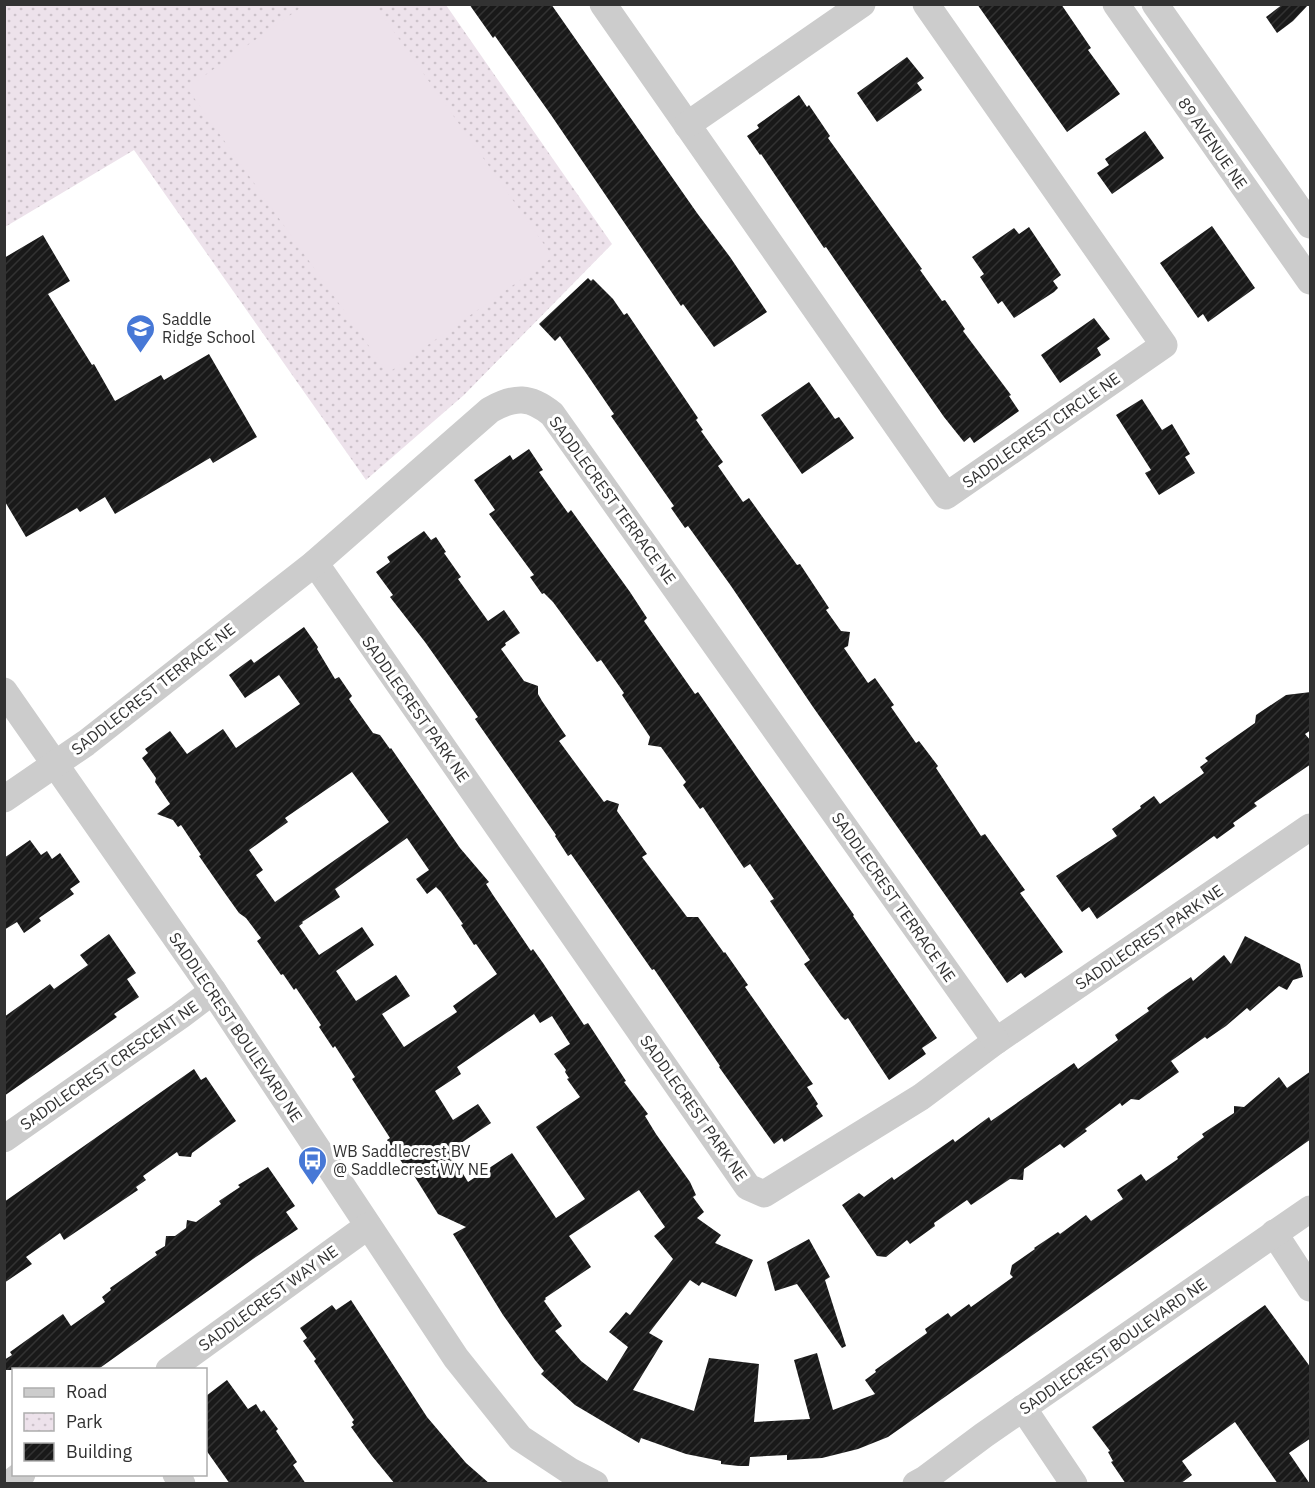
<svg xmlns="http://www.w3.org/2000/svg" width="1315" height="1488" viewBox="0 0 1315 1488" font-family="'IBM Plex Sans',sans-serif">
  <defs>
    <pattern id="park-dots" width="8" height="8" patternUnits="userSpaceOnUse" patternTransform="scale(1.5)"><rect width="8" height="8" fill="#ede2eb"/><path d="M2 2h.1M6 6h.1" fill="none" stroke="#ccc2ca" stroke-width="1.8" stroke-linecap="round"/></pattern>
    <pattern id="building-hatch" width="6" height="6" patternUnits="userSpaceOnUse" patternTransform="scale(1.5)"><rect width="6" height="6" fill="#191919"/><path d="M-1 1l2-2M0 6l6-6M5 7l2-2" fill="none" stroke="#323232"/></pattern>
  </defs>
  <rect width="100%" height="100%" fill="#fff"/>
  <path fill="url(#park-dots)" d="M4 5H446L612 244 464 395 366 480 134 150 5 227Z"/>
  <path fill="#ede2eb" d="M306 4 375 5 553 257 388 373 187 88Z"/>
  <g fill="url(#building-hatch)" fill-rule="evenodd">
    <path d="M469 4H551L697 213 730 257 767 312 714 347 683 304 681 306 551 115 495 36 493 38Z"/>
    <path d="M977 4H1061L1091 48 1088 50 1120 94 1067 132Z"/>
    <path d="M1283 4H1309L1293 21 1277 33 1266 17Z"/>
    <path d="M907 57 924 78 917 83 922 90 877 122 857 93Z"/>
    <path d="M799 95 807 107 809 105 830 136 828 138 922 269 920 270 942 301 945 300 965 329 963 331 1011 395 1009 396 1019 411 974 443 970 437 964 442 944 417 852 285 826 247 824 248 761 154 760 155 747 136 759 128 757 125Z"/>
    <path d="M1145 131 1164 158 1112 194 1097 173 1109 165 1105 159Z"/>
    <path d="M1212 226 1255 288 1208 322 1203 314 1198 318 1160 263Z"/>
    <path d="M1029 227 1061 275 1053 281 1058 288 1054 292 1014 318 1002 301 998 304 980 277 984 274 972 257 1014 228 1019 234Z"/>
    <path d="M43 235 70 281 48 294 92 365 94 364 115 401 161 375 164 380 209 354 257 437 213 463 210 458 115 514 105 497 80 512 77 508 26 537 4 500V258Z"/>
    <path d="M588 278 591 281 593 279 613 299 624 315 627 313 698 418 696 420 703 430 701 431 723 462 718 466 743 502 749 498 797 565 800 564 829 608 826 610 841 631 850 632 848 646 844 648 868 683 875 678 894 705 891 707 916 743 919 741 938 766 936 768 981 836 985 834 1025 890 1020 893 1063 952 1025 978 1021 973 1007 983 813 707 731 586 688 526 685 528 671 508 674 506 611 416 614 414 586 373 560 336 555 341 539 324Z"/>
    <path d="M1094 318 1110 339 1097 348 1101 355 1060 383 1041 355Z"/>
    <path d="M809 382 835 419 839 417 854 438 802 474 761 415Z"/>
    <path d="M1142 399 1162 430 1172 424 1190 454 1185 457 1195 473 1159 495 1145 473 1151 470 1116 415Z"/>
    <path d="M529 449 543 470 539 472 568 513 571 510 630 592 647 618 644 621 695 694 698 692 757 777 854 915 853 916 937 1038 922 1048 926 1054 889 1080 848 1018 845 1020 841 1016 804 964 810 960 770 901 774 899 750 864 744 868 703 807 700 809 683 785 686 782 661 747 648 745 650 737 622 695 624 693 601 660 597 662 553 602 544 593 542 594 530 577 534 575 489 514 495 510 474 480 510 455 513 460Z"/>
    <path d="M424 531 431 540 436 537 446 552 444 553 461 577 458 579 488 621 504 610 520 633 505 643 506 645 501 649 524 681 538 686V694L542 701 566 736 559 741 604 802 607 800 619 804 617 811 647 854 642 857 687 917H698L724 953 725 952 748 985 745 987 813 1084 807 1087 818 1104 816 1106 823 1116 784 1142 782 1138 774 1144 719 1067 720 1066 654 969 652 970 571 854 568 856 555 836 556 835 475 719 478 717 425 642 390 597 393 595 376 572 390 562 387 557Z"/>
    <path d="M304 627 318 647 317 649 335 679 339 677 352 696 349 699 373 733 380 735 390 749 391 748 460 848 489 882 486 884 493 895 531 951 533 949 543 963 584 1025 588 1023 626 1081 624 1082 648 1114 645 1116 656 1134 690 1182 696 1195 693 1197 704 1212 697 1218 721 1235 715 1243 753 1260 736 1297 702 1282 699 1286 690 1280 649 1333 663 1341 633 1390 694 1411 709 1358 759 1364 754 1422 810 1419 794 1360 817 1353 833 1410 875 1394 865 1380 876 1372 875 1370 927 1333 925 1329 948 1313 951 1317 969 1304 971 1307 1013 1277 1010 1274 1012 1265 1035 1249 1034 1248 1058 1232 1060 1234 1086 1215 1091 1221 1123 1199 1117 1190 1141 1174 1146 1181 1178 1159 1177 1157 1204 1137 1202 1134 1234 1113V1106L1244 1107 1279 1077 1287 1088 1311 1071V1139L888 1437 858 1449 822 1458 787 1460V1455L750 1457 749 1466H739L721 1464V1461L686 1454 641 1438 639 1443 575 1405 541 1374 544 1371 535 1360 503 1315 453 1234 466 1227 438 1214 413 1174 411 1176 387 1140 390 1138 352 1079 355 1077 335 1046 333 1048 319 1027 321 1025 296 988 294 990 283 974 281 975 257 941 261 938 246 918 239 913 224 892 199 856 201 855 181 825 178 827 173 820 157 814 170 804 155 782 156 778 142 758 148 753 145 749 170 731 187 754 223 729 236 748 300 704 279 675 245 698 229 675 251 659 254 663ZM352 772 389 822 275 902 256 875 263 870 249 850 288 822 285 818ZM407 838 429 870 416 879 427 894 436 887 441 892 463 924 461 925 474 945 476 944 497 974 453 1006 457 1012 404 1047 382 1014 410 996 396 975 356 1001 336 971 374 945 362 927 319 955 299 926 303 923 302 922 340 897 335 889ZM534 1014 540 1023 552 1016 570 1044 554 1054 566 1070 565 1072 569 1078 567 1079 580 1097 536 1127 585 1199 556 1218 512 1153 468 1182 449 1151 491 1123 478 1104 453 1120 435 1091 461 1074 457 1067ZM639 1190 665 1227 654 1236 673 1259 630 1315 626 1312 609 1332 628 1347 607 1381 581 1361 555 1331 562 1326 544 1301 546 1299 545 1298 591 1267 569 1236Z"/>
    <path d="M1311 692V730L1305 734 1311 741V764L1254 803 1257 806 1233 823 1235 826 1217 839 1214 836 1097 919 1089 907 1082 912 1056 876 1117 836 1112 829 1141 808 1140 806 1154 796 1160 804 1204 773 1200 767 1208 761 1205 758 1255 723 1256 715 1286 695Z"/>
    <path d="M30 840 41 855 47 851 52 859 60 853 80 882 70 889 74 894 39 918 41 921 24 933 17 922 4 930V858Z"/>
    <path d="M109 934 136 973 127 979 139 997 114 1014 117 1017 4 1096V1017L50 984 54 989 88 965 80 955Z"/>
    <path d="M1245 936 1300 964 1303 977 1293 980 1287 990 1279 986 1250 1011 1247 1008 1226 1026 1207 1039 1205 1037 1171 1061 1179 1072 1139 1100 1131 1099 1122 1106 1120 1103 1085 1129 1087 1131 1064 1148 1060 1144 1024 1169 1023 1180 1010 1179 971 1205 967 1200 934 1223 935 1226 910 1244 907 1240 886 1257 877 1256 842 1205 859 1193 864 1197 892 1177 894 1180 953 1139 955 1142 989 1117 991 1121 1074 1063 1078 1069 1118 1040 1115 1035 1149 1011 1147 1008 1166 994 1191 977 1193 981 1224 955 1231 964Z"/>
    <path d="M194 1069 201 1080 206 1077 236 1121 192 1153 191 1157 179 1156 177 1152 143 1176 146 1180 136 1187 138 1190 64 1240 60 1233 26 1257 32 1264 4 1283V1202Z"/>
    <path d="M268 1167 295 1206 286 1212 298 1229 253 1259 97 1370H4V1360L12 1355 10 1352 63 1314 71 1326 105 1302 102 1297 111 1290 110 1288 157 1255 155 1252 165 1246 166 1236H175L186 1228 187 1220 196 1222 221 1204 219 1201 240 1187 238 1185Z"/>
    <path d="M809 1239 830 1277 825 1280 846 1346 842 1348 797 1284 775 1291 767 1262Z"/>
    <path d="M351 1300 427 1417 466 1463 490 1484H395L372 1456 351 1427 354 1425 352 1422 354 1420 314 1361 316 1359 303 1341 307 1338 300 1328 332 1305 336 1310Z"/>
    <path d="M1265 1305 1311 1368V1438L1289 1453 1310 1484H1278L1235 1422 1182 1461 1192 1475 1180 1484H1126L1111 1462 1113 1461 1108 1452 1110 1451 1092 1427Z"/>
    <path d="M227 1380 248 1409 256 1404 261 1412 264 1410 278 1429 276 1431 297 1462 293 1465 306 1484H230L206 1450V1396Z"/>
  </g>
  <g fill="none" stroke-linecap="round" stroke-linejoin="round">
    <g stroke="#ccc" stroke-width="27">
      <path d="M603 4 946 496 1164 345 926 4"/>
      <path d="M1116 4 1310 281"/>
      <path d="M1155 4 1310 225"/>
      <path d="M687 125 862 4"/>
      <path d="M315 563 748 1187 764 1194 921 1097 996 1041 1310 827"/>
      <path d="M4 691 213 991 456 1358 520 1438 570 1471 595 1484"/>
      <path d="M4 799 86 743 315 563 490 410C515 396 530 396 552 414L996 1041"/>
      <path d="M4 1139 180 1016 213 991"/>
      <path d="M1274 1233 1310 1288"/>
      <path d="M169 1370 368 1226"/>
      <path d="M1023 1408 1074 1484"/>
      <path d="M176 1474 182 1484"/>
      <path d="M9 1484 22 1474"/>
      <path d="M916 1484 925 1479 984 1435 1310 1209"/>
    </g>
  </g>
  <defs>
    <symbol id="school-pin" viewBox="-11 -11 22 30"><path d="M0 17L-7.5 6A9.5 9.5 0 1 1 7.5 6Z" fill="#4778d6" stroke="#fff"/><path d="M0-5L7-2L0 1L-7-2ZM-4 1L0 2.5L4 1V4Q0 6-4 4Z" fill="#fff"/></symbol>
    <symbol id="bus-pin" viewBox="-11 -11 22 30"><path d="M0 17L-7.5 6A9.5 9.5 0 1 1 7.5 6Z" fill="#4778d6" stroke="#fff"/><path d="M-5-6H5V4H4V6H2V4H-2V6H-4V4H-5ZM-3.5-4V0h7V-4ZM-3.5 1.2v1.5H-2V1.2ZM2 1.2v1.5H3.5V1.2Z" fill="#fff"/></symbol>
  </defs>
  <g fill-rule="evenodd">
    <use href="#school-pin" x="124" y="312" width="33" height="45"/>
    <use href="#bus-pin" x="296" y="1144" width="33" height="45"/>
  </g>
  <g text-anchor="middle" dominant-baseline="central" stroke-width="6" stroke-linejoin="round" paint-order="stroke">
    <g font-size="16" fill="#323232" stroke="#fff">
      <text transform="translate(1213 143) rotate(55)">89 AVENUE NE</text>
      <text transform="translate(1041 430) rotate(-35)">SADDLECREST CIRCLE NE</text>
      <text transform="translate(613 500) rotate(54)">SADDLECREST TERRACE NE</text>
      <text transform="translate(153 689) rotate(-38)">SADDLECREST TERRACE NE</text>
      <text transform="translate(416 709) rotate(55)">SADDLECREST PARK NE</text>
      <text transform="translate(894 897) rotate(55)">SADDLECREST TERRACE NE</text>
      <text transform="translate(1149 937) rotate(-34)">SADDLECREST PARK NE</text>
      <text transform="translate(236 1027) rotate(56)">SADDLECREST BOULEVARD NE</text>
      <text transform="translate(109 1065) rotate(-35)">SADDLECREST CRESCENT NE</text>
      <text transform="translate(694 1108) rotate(55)">SADDLECREST PARK NE</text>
      <text transform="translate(268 1298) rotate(-36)">SADDLECREST WAY NE</text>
      <text transform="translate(1113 1346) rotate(-35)">SADDLECREST BOULEVARD NE</text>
    </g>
    <g font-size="16" fill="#323232" stroke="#fff" text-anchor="start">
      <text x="162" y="319">Saddle<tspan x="162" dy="18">Ridge School</tspan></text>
      <text x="333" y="1151">WB Saddlecrest BV<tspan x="333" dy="18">@ Saddlecrest WY NE</tspan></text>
    </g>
  </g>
  <rect width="1315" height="1488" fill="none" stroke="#323232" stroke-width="12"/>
  <rect x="12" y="1368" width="195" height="108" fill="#ffffff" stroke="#adadad" stroke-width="1.5"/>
  <rect x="24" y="1388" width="30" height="9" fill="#cccccc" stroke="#adadad" stroke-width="1.5"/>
  <text x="66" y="1398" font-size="18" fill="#323232">Road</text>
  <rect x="24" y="1413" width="30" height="18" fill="url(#park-dots)" stroke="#adadad" stroke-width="1.5"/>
  <text x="66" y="1428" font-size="18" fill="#323232">Park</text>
  <rect x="24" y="1443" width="30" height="18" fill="url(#building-hatch)" stroke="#adadad" stroke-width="1.5"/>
  <text x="66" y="1458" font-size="18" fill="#323232">Building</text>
</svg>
